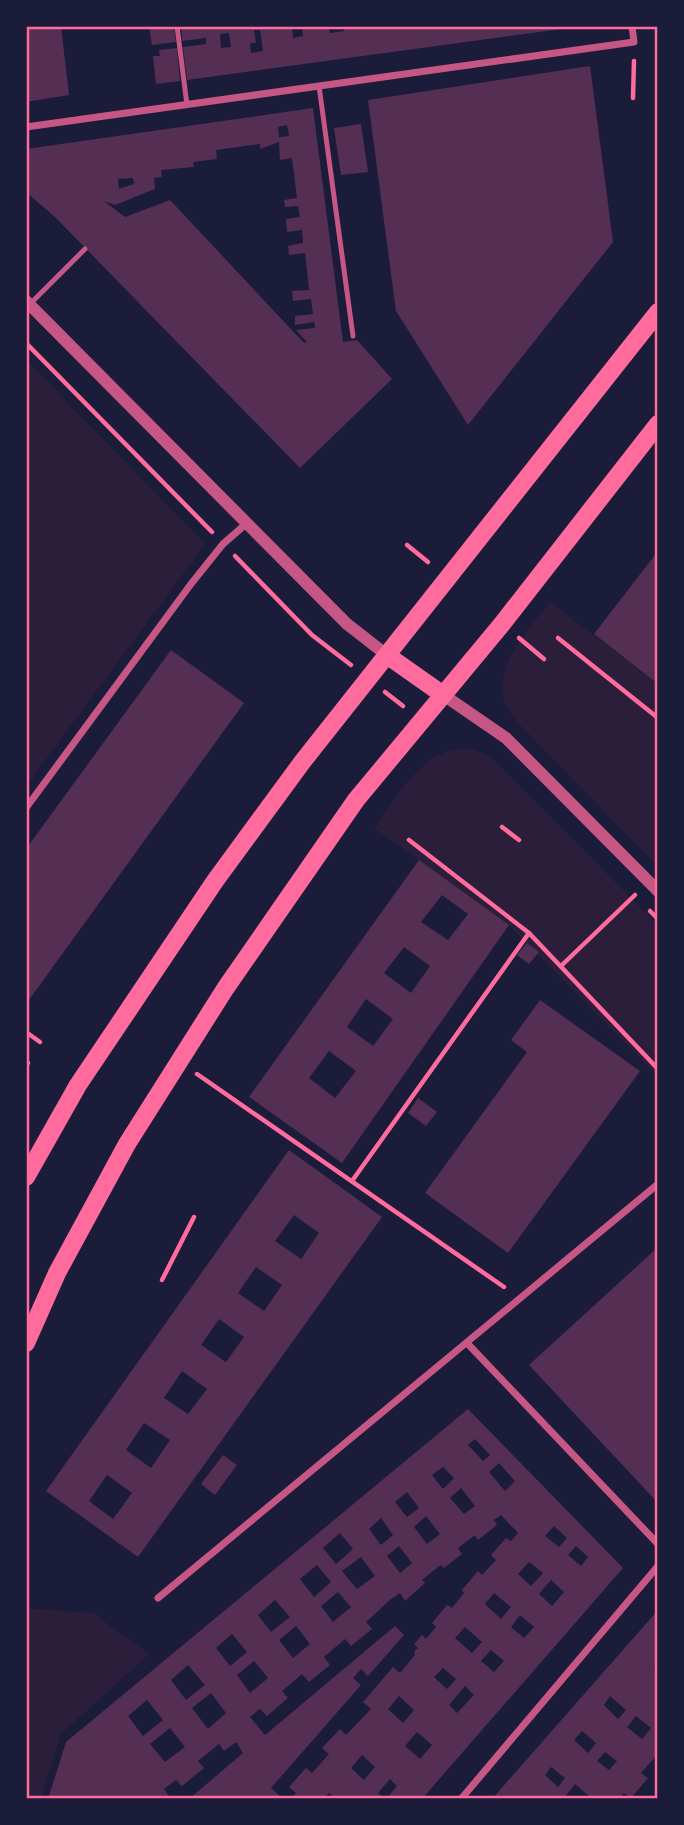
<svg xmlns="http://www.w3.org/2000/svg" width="684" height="1825" viewBox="0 0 684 1825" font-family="Georgia,serif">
  <rect width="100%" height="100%" fill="#1b1b3a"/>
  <g fill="#2a1e3b">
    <path d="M26 360 205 544 26 786Z"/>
    <path d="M550 602 658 684V867L518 723C478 680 523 637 550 602Z"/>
    <path d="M455 749H475L493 759 658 925V1077L509 925 374 828C396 799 417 757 455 749Z"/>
    <path d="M26 1608 93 1613 149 1654 61 1734 41 1799H26Z"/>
  </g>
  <g fill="#542f53" fill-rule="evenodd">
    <path d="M26 26H61L69 95 26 102Z"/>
    <path d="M149 26H174L176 42 152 45Z"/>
    <path d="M181 26H292L293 38 303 36 302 26H329L330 33 344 31 343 26 568 28 187 80 183 47 206 44V38L182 41ZM254 30H260L263 51 251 53 250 43H256ZM229 33 231 47 221 48 220 34Z"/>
    <path d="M177 48 180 81 156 84 153 56H160L159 50Z"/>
    <path d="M590 66 613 242 468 425 396 311 368 100Z"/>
    <path d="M313 108 343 342 357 340 392 379 300 468 56 218 26 192V149ZM287 125 289 136 279 137 278 127ZM279 142 280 160 292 158 297 198 284 200 285 207 298 206 300 217 286 219 287 232 302 230 303 243 288 246 289 255 305 253 309 290 292 291 293 301 311 299 313 314 295 316V325L314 322 315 328 296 330 307 342 304 343 170 200 125 217 104 201 115 205 155 189 154 178 162 177 161 170 194 167 193 162 217 159 216 150 260 144V149ZM133 178 134 184 119 189 118 179Z"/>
    <path d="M361 124 368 172 341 175 334 128Z"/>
    <path d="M658 551V684L594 634Z"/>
    <path d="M171 650 244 703 26 1004V849Z"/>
    <path d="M419 860 509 925 342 1163 249 1097ZM442 895 468 914 448 940 421 922ZM404 947 430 966 411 993 384 973ZM366 999 393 1019 373 1046 347 1027ZM329 1051 356 1071 335 1098 309 1078Z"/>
    <path d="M527 943 539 952 529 964 517 955Z"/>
    <path d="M540 1000 640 1071 508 1253 425 1193 527 1052 511 1040Z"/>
    <path d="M418 1098 437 1112 426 1126 408 1113Z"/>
    <path d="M289 1150 382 1217 138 1557 46 1491ZM294 1215 319 1233 301 1259 275 1241ZM256 1267 282 1285 264 1311 238 1293ZM219 1319 244 1337 226 1362 201 1345ZM182 1371 207 1389 188 1414 164 1398ZM144 1423 170 1440 151 1468 126 1450ZM107 1475 132 1493 113 1519 89 1501Z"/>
    <path d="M658 1247V1503L529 1365Z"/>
    <path d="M468 1409 623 1568 422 1799H386L397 1786 390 1779 378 1793 385 1799H336L329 1793 323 1799H290L296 1793 289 1787 306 1768 312 1773 321 1763 329 1754 322 1748 340 1729 346 1735 371 1709 363 1702 393 1667 400 1673 415 1655 414 1652 418 1648 414 1644 422 1635 426 1639 436 1627 432 1623 447 1605 452 1608 464 1593 462 1590 478 1571 482 1575 496 1560 491 1555 506 1538 511 1541 518 1533 501 1515 494 1520 497 1525 478 1540 475 1535 458 1548 462 1554 444 1568 441 1565 433 1571 422 1580 425 1583 405 1601 400 1593 391 1599 366 1622 372 1629 351 1646 345 1639 324 1657 330 1665 309 1682 302 1674 282 1691 288 1698 267 1716 260 1709 250 1717 265 1735 395 1626 404 1635 368 1676 361 1669 353 1678 361 1685 271 1788 283 1799H189L243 1753 236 1742 224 1751 219 1744 198 1761 204 1768 182 1786 176 1780 164 1789 171 1799H48L66 1742ZM475 1439 490 1455 483 1461 468 1445ZM499 1463 515 1481 505 1491 489 1472ZM443 1467 454 1478 443 1489 432 1475ZM461 1488 475 1506 464 1514 450 1498ZM407 1492 419 1508 407 1517 395 1502ZM426 1516 440 1534 427 1544 414 1527ZM381 1518 393 1535 381 1545 369 1529ZM554 1526 567 1538 559 1547 545 1536ZM340 1533 353 1549 336 1564 323 1548ZM399 1546 412 1563 400 1573 387 1556ZM576 1546 588 1557 581 1566 568 1555ZM361 1557 375 1576 357 1589 342 1571ZM529 1562 543 1573 531 1586 518 1574ZM317 1565 331 1582 314 1597 300 1579ZM551 1580 564 1592 552 1606 539 1594ZM338 1592 351 1607 333 1622 321 1606ZM494 1593 511 1607 501 1619 485 1604ZM275 1600 290 1617 271 1632 258 1615ZM520 1615 534 1627 524 1638 511 1627ZM296 1626 310 1644 293 1658 279 1640ZM465 1627 482 1642 472 1653 455 1638ZM232 1634 247 1652 230 1666 216 1648ZM491 1650 504 1661 494 1672 481 1661ZM254 1661 268 1678 250 1693 237 1675ZM188 1665 205 1685 186 1700 171 1680ZM443 1668 456 1679 447 1689 434 1677ZM465 1686 474 1695 457 1713 449 1705ZM211 1693 226 1713 208 1729 192 1708ZM399 1696 414 1710 403 1723 388 1709ZM147 1700 163 1720 143 1736 128 1716ZM170 1728 185 1747 165 1762 150 1744ZM417 1732 432 1745 420 1759 405 1746ZM362 1755 375 1767 364 1780 351 1768Z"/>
    <path d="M223 1455 237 1465 215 1495 201 1484Z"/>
    <path d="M658 1610V1662L654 1666 658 1669V1759L655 1757 641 1773 648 1778 631 1798 624 1793 618 1799H587L589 1796 575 1784 565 1797 567 1799H492ZM610 1696 626 1710 618 1719 604 1705ZM636 1716 651 1728 642 1739 627 1727ZM582 1731 596 1743 588 1753 574 1740ZM605 1752 617 1761 609 1770 597 1761ZM551 1767 565 1778 558 1787 545 1775Z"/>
  </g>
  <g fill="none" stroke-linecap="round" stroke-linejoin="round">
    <g stroke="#ff6b9d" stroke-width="4.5">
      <path d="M633 98 634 61"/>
      <path d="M26 343 212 532"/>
      <path d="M407 545 428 562"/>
      <path d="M235 556 312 635 351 665"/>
      <path d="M519 638 544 659"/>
      <path d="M558 638 658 718"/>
      <path d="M385 692 403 706"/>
      <path d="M502 827 519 840"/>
      <path d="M409 840 529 933 658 1069"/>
      <path d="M650 911 658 919"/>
      <path d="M562 965 635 895"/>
      <path d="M26 1032 40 1042"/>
      <path d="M26 1062 28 1063"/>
      <path d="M197 1074 504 1287"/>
      <path d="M352 1181 529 933"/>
      <path d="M162 1280 194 1217"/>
    </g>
    <g stroke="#c65784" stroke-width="5">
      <path d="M177 26 187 105"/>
      <path d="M319 86 353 336"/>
      <path d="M30 304 85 249"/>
    </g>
    <g stroke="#c65784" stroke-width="7">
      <path d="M26 127 634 42 632 26"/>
      <path d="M26 808 191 584 223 544 247 523"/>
      <path d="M467 1343 658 1544"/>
      <path d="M158 1598 658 1184"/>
      <path d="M461 1799 658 1566"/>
    </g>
    <g stroke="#c65784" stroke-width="12">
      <path d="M26 301 347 624 388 656"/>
      <path d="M442 694 506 738 658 891"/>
    </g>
    <g stroke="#ff6b9d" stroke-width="18">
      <path d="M388 656 442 694"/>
      <path d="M26 1177 78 1085 215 881 303 761 658 312"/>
      <path d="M26 1343 57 1273 127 1144 225 989 356 800 502 624 658 424"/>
    </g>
  </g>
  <rect width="684" height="1825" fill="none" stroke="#1b1b3a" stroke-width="56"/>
  <rect x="28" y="28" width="628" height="1769" fill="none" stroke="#ff6b9d" stroke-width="2.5"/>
</svg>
